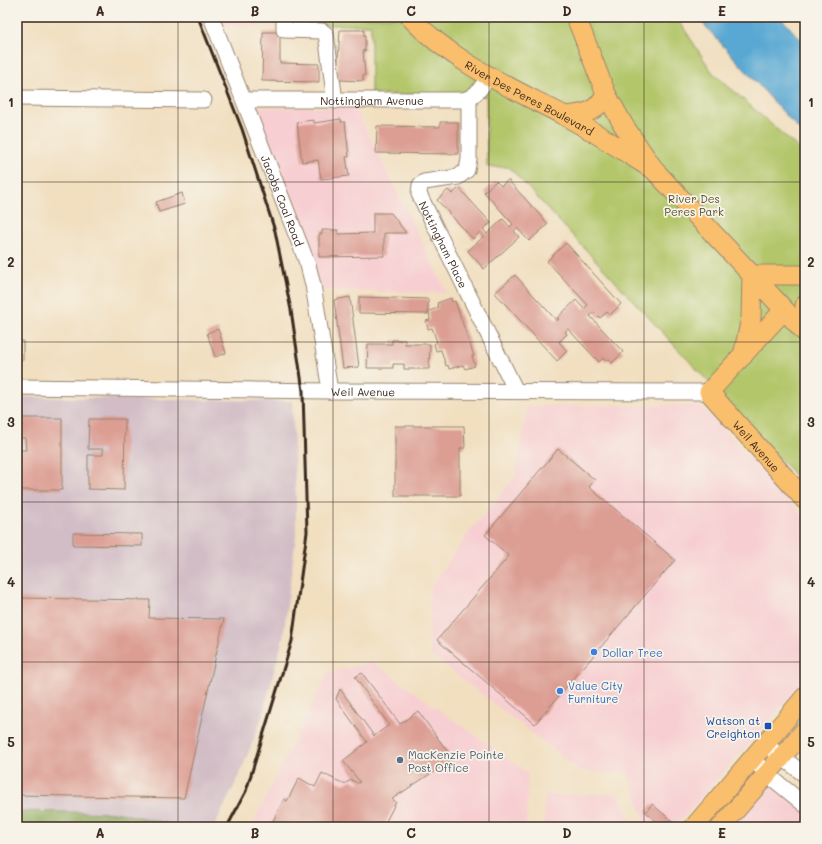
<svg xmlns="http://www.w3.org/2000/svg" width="822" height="844" viewBox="0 0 822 844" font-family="Mali,sans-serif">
  <rect width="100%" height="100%" fill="#f7f3e8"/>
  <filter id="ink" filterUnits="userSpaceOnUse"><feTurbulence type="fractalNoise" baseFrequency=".025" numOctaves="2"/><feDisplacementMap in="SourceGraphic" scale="8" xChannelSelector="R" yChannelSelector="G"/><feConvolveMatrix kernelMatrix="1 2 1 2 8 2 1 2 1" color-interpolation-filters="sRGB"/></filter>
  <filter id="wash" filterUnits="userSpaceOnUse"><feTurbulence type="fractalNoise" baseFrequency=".012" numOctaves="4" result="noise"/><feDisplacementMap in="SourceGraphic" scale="16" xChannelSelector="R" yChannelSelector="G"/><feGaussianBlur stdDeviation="0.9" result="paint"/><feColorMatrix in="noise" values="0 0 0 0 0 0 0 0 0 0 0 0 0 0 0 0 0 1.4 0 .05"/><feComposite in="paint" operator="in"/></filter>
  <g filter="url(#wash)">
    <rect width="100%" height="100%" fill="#f1dfc0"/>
    <g fill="#f7cfd2">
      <path d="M219 17H273V26H223Z"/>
      <path d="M258 107 355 108 447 293 320 290 255 109Z"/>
      <path d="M701 405 805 519V680L675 827H647L628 774 581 771 429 653 430 588 467 535 516 476 527 406Z"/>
      <path d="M372 662 528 773 526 827H251L328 673Z"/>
      <path d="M771 784 805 810V827H730Z"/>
      <path d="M618 794 634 827H544L545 795Z"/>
    </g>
    <path fill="#d2bdc6" d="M17 397 292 401 296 502V536L283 638 260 723 240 774 214 827H182L120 813 17 811Z"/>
    <path fill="#b3c66a" stroke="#777844" d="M322 17H675L683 27 712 72 805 154V486L509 167H487L486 96 371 94V25H322Z"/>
    <path fill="#8eab5e" stroke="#646a3e" d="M17 811 120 813 182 827H17Z"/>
    <path fill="#59a8d3" stroke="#4a6978" d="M697 17H780L805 44V136Z"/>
    <g id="blocks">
      <g fill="#dc9d93">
        <path d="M293 17H320V20H318V24H294Z"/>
        <path d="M340 30H364V36H365V51L363 50 365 75H363V81L339 80V75H337Z"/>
        <path d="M263 32H280V63L319 64V82L262 81Z"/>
        <path d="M341 119V122H345L349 157H346L349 176 321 179 318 160 302 162 297 122 314 120V123Z"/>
        <path d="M440 122H458V154L376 153 377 126 440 127Z"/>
        <path d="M508 180 548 224 529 241 517 228 514 231 519 237 484 269 468 251 483 237 480 232 473 239 437 200 448 190 452 194 459 188 491 223 483 229 487 234 503 219 510 227 513 224 484 192 496 181 501 186Z"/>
        <path d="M182 193 185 204 159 212 156 202Z"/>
        <path d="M373 213H391L406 233H384V256L319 257V234H322V230H338V234L373 233Z"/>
        <path d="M566 243 621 304 610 315 607 312 600 318 594 312 590 316 623 352 612 363 608 359 606 361 603 358 599 362 568 329 565 332 567 334 559 342 567 351 557 361 495 293 515 275 557 321 559 319 557 318 576 300 584 309 588 305 547 261Z"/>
        <path d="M350 297 359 367 343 368 334 300Z"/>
        <path d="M359 297 428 299V314L359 313Z"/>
        <path d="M451 298 452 302 455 301 474 356H472L475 366 465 369 463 365 449 369 448 365 446 366 441 350 436 351 434 344 437 342 432 328 428 329 426 321 430 320 429 311 438 308 437 303Z"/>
        <path d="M218 329 226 353 215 357 207 333Z"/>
        <path d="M392 340H405V344H430L429 369H404V364H393V368H367L368 344H392Z"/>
        <rect x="17" y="341" width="6" height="19"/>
        <path d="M17 418H62V490H17V450H26L25 438H17Z"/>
        <path d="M89 419H125L124 490 88 489V455H103V449H88Z"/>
        <path d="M395 426H464L465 448H460V496H395Z"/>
        <path d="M558 449 595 480 589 487 675 560 535 724 437 640 509 556 485 535Z"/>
        <path d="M73 533 142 534V546L73 545Z"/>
        <path d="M17 598 150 600 149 618 224 619 184 798 17 795Z"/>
        <path d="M362 673 400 724 418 711 453 759 392 799 396 802 383 827H270L284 799 287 801 299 778 315 787 322 773 344 784 351 780 358 783 360 782 343 761 367 742 336 699 340 689 374 736 389 725 355 677Z"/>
        <path d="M652 804 673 822 668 827H662L646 812Z"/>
      </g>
    </g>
  </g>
  <g filter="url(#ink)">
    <use href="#blocks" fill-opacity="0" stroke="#96846f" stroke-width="1"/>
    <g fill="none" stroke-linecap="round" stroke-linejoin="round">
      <defs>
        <g id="minor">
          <path id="s1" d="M211 17 308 265 313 285 330 391"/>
          <path d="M284 17V30L322 31 326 34 335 101"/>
          <path d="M17 98 204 100"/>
          <path id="s2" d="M469 99V159L467 170 458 177 424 182 420 185 419 194 516 391"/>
          <path id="s3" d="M244 100H461C476 98 482 87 489 75"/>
          <path id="s4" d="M17 387 330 391 709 392"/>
          <path d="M765 744 805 775"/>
          <path d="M752 758 767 774 805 805"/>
        </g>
        <g id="major">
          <path id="s5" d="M410 17C452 62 510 87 563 115 592 130 621 149 649 167"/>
          <path d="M576 17 606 94 624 126 655 171 805 332"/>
          <path d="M565 116C585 114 596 113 606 94"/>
          <path d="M752 275H805"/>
          <path id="s6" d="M784 310 709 392 805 500"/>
          <path d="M805 332V305"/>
          <path d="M743 356 751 318 752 275"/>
          <path d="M694 827 805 697"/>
          <path d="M721 827 805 730"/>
        </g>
      </defs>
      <use href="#minor" stroke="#96846f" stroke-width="17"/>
      <use href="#major" stroke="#96846f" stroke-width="21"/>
      <use href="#minor" stroke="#fff" stroke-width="15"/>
      <use href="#major" stroke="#f9bf6d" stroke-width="19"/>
      <path stroke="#3b2a1e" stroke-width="3" d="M198 17 242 129 275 231 291 310 303 391 307 532 292 641 246 791 227 827"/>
    </g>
  </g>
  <path fill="none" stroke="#3b2a1e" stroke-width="1" stroke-opacity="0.55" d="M178 17V827M333 17V827M489 17V827M644 17V827M17 182H805M17 342H805M17 502H805M17 662H805"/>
  <g fill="#3f7fe0" stroke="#f7f3e8" stroke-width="1.5">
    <circle cx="594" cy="652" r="4"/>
    <circle cx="560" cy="691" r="4"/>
  </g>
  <rect fill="#1a4fb4" stroke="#f7f3e8" stroke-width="1.5" x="764" y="722" width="8" height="8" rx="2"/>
  <circle fill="#5c6f8a" stroke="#f7f3e8" stroke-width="1.5" cx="400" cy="760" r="4"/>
  <g text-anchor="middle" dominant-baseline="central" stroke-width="3.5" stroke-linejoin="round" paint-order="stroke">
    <g font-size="11" fill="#3b2a1e" stroke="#f7f3e8">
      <text stroke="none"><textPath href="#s5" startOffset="145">River Des Peres Boulevard</textPath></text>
      <text stroke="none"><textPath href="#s3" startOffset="128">Nottingham Avenue</textPath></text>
      <text stroke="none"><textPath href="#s1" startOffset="197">Jacobs Coal Road</textPath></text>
      <text stroke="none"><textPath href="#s2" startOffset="187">Nottingham Place</textPath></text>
      <text stroke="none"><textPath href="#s4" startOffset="346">Weil Avenue</textPath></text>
      <text stroke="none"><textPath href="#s6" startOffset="183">Weil Avenue</textPath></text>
    </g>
    <g font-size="11" fill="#595131" stroke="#f7f3e8">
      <text x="694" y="198">River Des<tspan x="694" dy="13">Peres Park</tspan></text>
    </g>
    <g font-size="11" fill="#366cbe" stroke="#f7f3e8" text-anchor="start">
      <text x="602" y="652">Dollar Tree</text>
      <text x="568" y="685">Value City<tspan x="568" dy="13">Furniture</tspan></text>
    </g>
    <g font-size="11" fill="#164399" stroke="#f7f3e8" text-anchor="end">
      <text x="760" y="720">Watson at<tspan x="760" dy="13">Creighton</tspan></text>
    </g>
    <g font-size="11" fill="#4e5e75" stroke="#f7f3e8" text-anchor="start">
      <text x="408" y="754">MacKenzie Pointe<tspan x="408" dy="13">Post Office</tspan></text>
    </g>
  </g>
  <rect width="822" height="844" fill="none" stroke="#f7f3e8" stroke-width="44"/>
  <rect x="22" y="22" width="778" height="800" fill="none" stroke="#3b2a1e" stroke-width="1.5"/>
  <g font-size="13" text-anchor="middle" font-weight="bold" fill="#3b2a1e">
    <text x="100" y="16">A</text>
    <text x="255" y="16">B</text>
    <text x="411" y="16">C</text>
    <text x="567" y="16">D</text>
    <text x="722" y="16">E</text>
    <text x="11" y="107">1</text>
    <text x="811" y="107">1</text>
    <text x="11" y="267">2</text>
    <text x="811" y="267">2</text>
    <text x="11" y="427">3</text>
    <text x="811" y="427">3</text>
    <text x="11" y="587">4</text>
    <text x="811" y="587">4</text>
    <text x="11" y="747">5</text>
    <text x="811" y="747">5</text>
    <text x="100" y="838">A</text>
    <text x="255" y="838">B</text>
    <text x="411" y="838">C</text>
    <text x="567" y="838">D</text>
    <text x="722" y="838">E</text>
  </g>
</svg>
